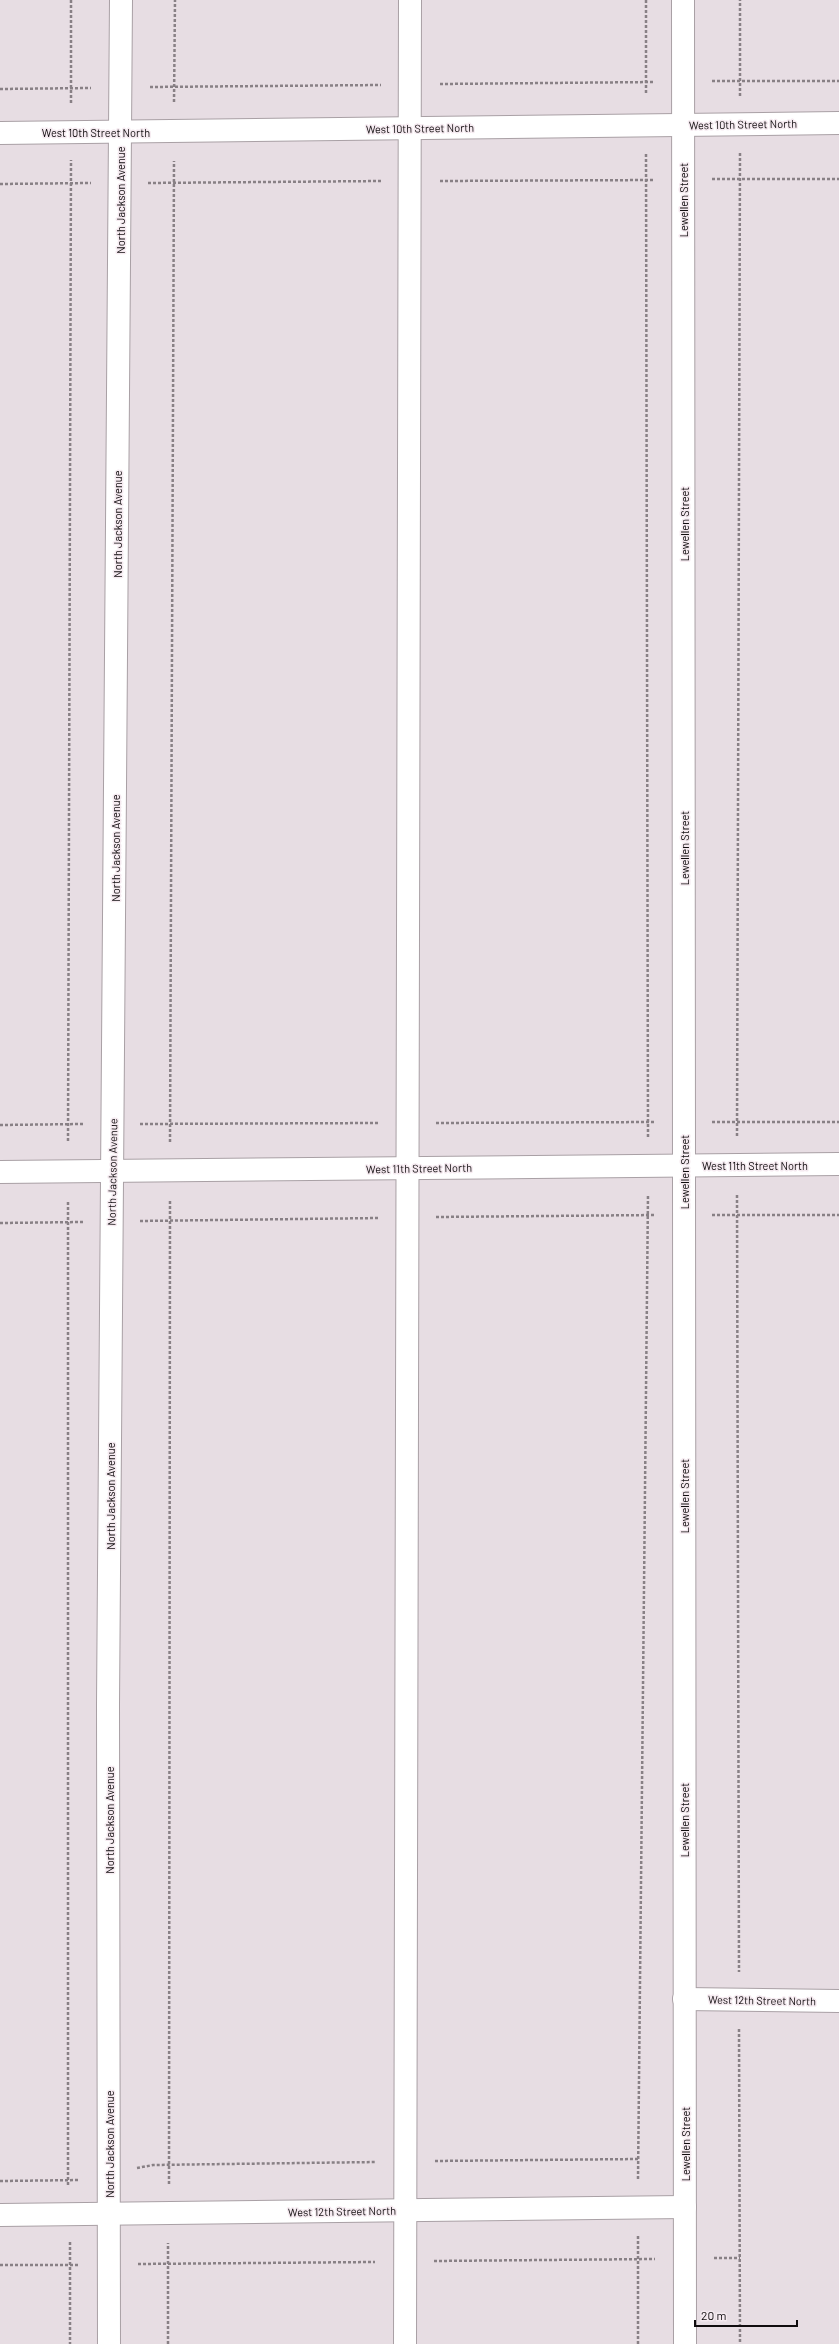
<svg xmlns="http://www.w3.org/2000/svg" width="839" height="2344" viewBox="0 0 839 2344" font-family="Barlow,sans-serif">
  <rect width="100%" height="100%" fill="#e7dde3"/>
  <g fill="none" stroke-linecap="round" stroke-linejoin="round">
    <defs>
      <g id="minor">
        <path d="M683 0 685 2344"/>
        <path d="M0 133 839 123"/>
        <path d="M0 1172 839 1164"/>
        <path d="M684 1999 839 2001"/>
        <path d="M0 2215 685 2207"/>
        <path d="M109 2344 108 1704 121 0"/>
        <path d="M405 2344 410 0"/>
      </g>
    </defs>
    <use href="#minor" stroke="#a9a0a5" stroke-width="24"/>
    <g stroke="#888085" stroke-width="2.5" stroke-dasharray="3 2" stroke-linecap="butt">
      <path d="M71 0V104"/>
      <path d="M646 0V95"/>
      <path d="M712 81H839"/>
      <path d="M440 84 655 82"/>
      <path d="M150 87 381 85"/>
      <path d="M0 89 91 88"/>
      <path d="M740 96V0"/>
      <path d="M174 102 175 0"/>
      <path d="M646 154 648 1137"/>
      <path d="M712 179H839"/>
      <path d="M440 181 655 180"/>
      <path d="M148 183 381 181"/>
      <path d="M0 184 91 183"/>
      <path d="M712 1122H839"/>
      <path d="M436 1123 655 1122"/>
      <path d="M140 1124 379 1123"/>
      <path d="M0 1125 83 1124"/>
      <path d="M737 1136 740 153"/>
      <path d="M68 1141 71 160"/>
      <path d="M170 1142 174 161"/>
      <path d="M737 1195 739 1972"/>
      <path d="M712 1215H839"/>
      <path d="M436 1217 655 1215"/>
      <path d="M140 1221 379 1218"/>
      <path d="M0 1223 83 1222"/>
      <path d="M739 2029 740 2344"/>
      <path d="M435 2161 638 2159"/>
      <path d="M137 2168 153 2165 376 2162"/>
      <path d="M638 2179 648 1194"/>
      <path d="M0 2181 80 2180"/>
      <path d="M169 2184 170 1199"/>
      <path d="M68 2185V1200"/>
      <path d="M638 2236V2344"/>
      <path d="M70 2242V2344"/>
      <path d="M714 2258H740"/>
      <path d="M434 2261 655 2259"/>
      <path d="M138 2264 375 2262"/>
      <path d="M0 2265H79"/>
      <path d="M168 2344V2243"/>
    </g>
    <use href="#minor" stroke="#fff" stroke-width="22"/>
  </g>
  <g text-anchor="middle" dominant-baseline="central" stroke-width="3" stroke-linejoin="round" paint-order="stroke">
    <g font-size="11" fill="#100c0e" stroke="#f5eaf0">
      <text transform="translate(743 124) rotate(-1)">West 10th Street North</text>
      <text transform="translate(420 128) rotate(-1)">West 10th Street North</text>
      <text x="96" y="132">West 10th Street North</text>
      <text transform="translate(120 200) rotate(-90)">North Jackson Avenue</text>
      <text transform="translate(683 200) rotate(-90)">Lewellen Street</text>
      <text transform="translate(117 524) rotate(-90)">North Jackson Avenue</text>
      <text transform="translate(684 524) rotate(-90)">Lewellen Street</text>
      <text transform="translate(115 848) rotate(-90)">North Jackson Avenue</text>
      <text transform="translate(684 848) rotate(-90)">Lewellen Street</text>
      <text x="755" y="1165">West 11th Street North</text>
      <text transform="translate(419 1168) rotate(-1)">West 11th Street North</text>
      <text transform="translate(112 1172) rotate(-89)">North Jackson Avenue</text>
      <text transform="translate(684 1172) rotate(-90)">Lewellen Street</text>
      <text transform="translate(110 1496) rotate(-90)">North Jackson Avenue</text>
      <text transform="translate(684 1496) rotate(-90)">Lewellen Street</text>
      <text transform="translate(109 1820) rotate(-90)">North Jackson Avenue</text>
      <text transform="translate(684 1820) rotate(-90)">Lewellen Street</text>
      <text transform="translate(762 2000) rotate(1)">West 12th Street North</text>
      <text transform="translate(109 2144) rotate(-90)">North Jackson Avenue</text>
      <text transform="translate(685 2144) rotate(-90)">Lewellen Street</text>
      <text transform="translate(342 2211) rotate(-1)">West 12th Street North</text>
    </g>
  </g>
  <path d="M695 2320v6h102v-6" fill="none" stroke="#100c0e" stroke-width="2"/>
  <text x="701" y="2320" font-size="12" fill="#100c0e" stroke="#f5eaf0" stroke-width="3" paint-order="stroke">20 m</text>
</svg>
